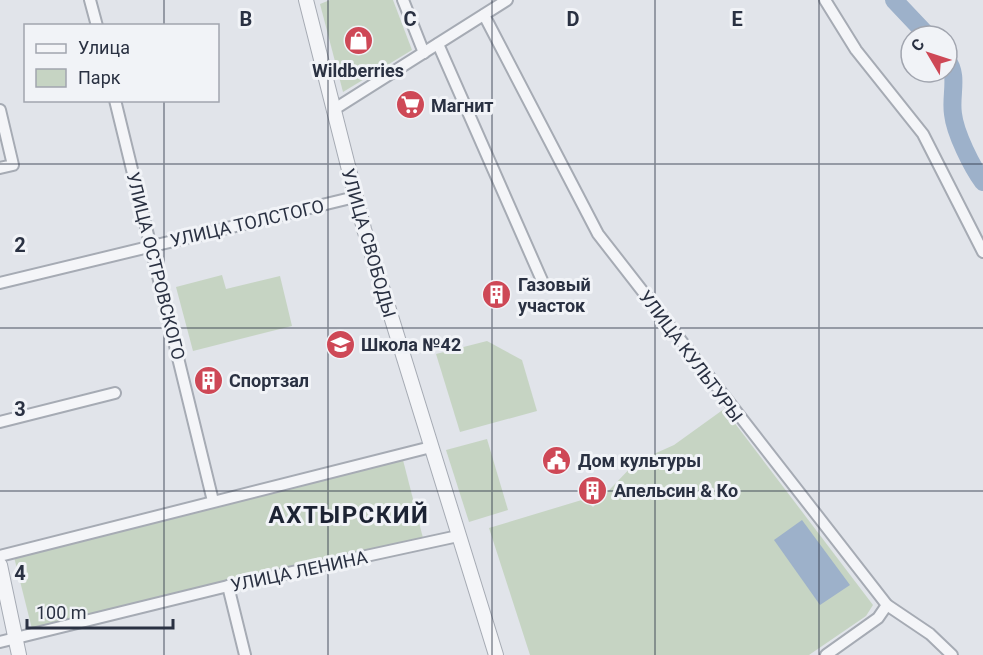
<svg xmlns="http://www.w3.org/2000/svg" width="983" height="655" viewBox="0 0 983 655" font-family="Roboto,sans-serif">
  <rect width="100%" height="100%" fill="#e1e4ea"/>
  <g fill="#c6d4c3">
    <path d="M330 0H393L412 50 343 92 320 4Z"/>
    <path d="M222 275 226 289 280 276 292 326 193 351 176 287Z"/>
    <path d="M487 341 522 360 537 411 460 432 436 354Z"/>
    <path d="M724 409 873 605 866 616 809 655H530L489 528 585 499 593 507 636 462 674 445Z"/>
    <path d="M487 439 508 510 469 522 446 450Z"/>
    <path d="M403 460 423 538 32 629 14 557Z"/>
  </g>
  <path fill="#9db1ca" d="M802 520 850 585 820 605 774 540Z"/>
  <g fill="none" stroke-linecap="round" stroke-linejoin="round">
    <g stroke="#9db1ca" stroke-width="18">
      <path d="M894 0 928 36"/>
      <path d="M947 60C959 75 950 96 953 114 955 133 972 167 983 182"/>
    </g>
    <defs>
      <g id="minor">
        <path d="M90 0 97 26"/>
        <path d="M403 0 424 53"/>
        <path d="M825 0 856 50 923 134 983 252"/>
        <path d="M484 15 598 234 887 605 930 634 952 655"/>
        <path d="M438 44 544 285"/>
        <path d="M115 100 213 501"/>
        <path d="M0 110 13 165 0 168"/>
        <path d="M333 110 507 0"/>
        <path d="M0 283 355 197"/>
        <path d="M0 422 115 393"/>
        <path d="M0 556 431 447"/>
        <path d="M228 586 245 655"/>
        <path d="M0 642 228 586 458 536"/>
        <path d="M826 655 878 618 887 605"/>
      </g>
      <g id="tertiary">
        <path d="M306 0 364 229 496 655"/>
        <path d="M0 565 19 655"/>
      </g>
    </defs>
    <use href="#minor" stroke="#a6abb4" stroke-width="14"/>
    <use href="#tertiary" stroke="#a6abb4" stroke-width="16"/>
    <use href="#minor" stroke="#f4f5f8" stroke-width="10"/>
    <use href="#tertiary" stroke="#f4f5f8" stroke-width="14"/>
  </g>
  <path fill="none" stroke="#2a3142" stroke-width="1.5" stroke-opacity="0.55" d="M164 0V26M328 0V655M492 0V655M655 0V655M819 0V655M164 100V655M0 164H983M0 328H983M0 491H983"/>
  <defs>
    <symbol id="shop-disc" viewBox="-11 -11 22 22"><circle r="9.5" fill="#ce4856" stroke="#f1f3f7"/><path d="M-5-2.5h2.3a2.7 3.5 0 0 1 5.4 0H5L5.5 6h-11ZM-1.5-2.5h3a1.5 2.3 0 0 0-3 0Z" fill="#fff"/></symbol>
    <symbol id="supermarket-disc" viewBox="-11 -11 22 22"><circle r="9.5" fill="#ce4856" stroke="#f1f3f7"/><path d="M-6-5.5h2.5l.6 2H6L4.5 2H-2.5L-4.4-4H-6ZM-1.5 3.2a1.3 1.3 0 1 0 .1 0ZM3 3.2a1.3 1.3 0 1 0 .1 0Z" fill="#fff"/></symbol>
    <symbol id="building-disc" viewBox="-11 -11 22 22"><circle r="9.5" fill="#ce4856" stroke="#f1f3f7"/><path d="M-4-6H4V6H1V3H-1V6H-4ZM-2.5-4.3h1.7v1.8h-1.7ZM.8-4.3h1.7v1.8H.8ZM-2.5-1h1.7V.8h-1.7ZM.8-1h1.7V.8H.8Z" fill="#fff"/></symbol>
    <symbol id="school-disc" viewBox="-11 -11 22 22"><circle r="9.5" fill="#ce4856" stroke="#f1f3f7"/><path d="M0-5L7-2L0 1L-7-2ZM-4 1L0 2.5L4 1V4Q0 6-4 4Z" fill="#fff"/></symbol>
    <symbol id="civic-disc" viewBox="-11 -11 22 22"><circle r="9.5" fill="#ce4856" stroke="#f1f3f7"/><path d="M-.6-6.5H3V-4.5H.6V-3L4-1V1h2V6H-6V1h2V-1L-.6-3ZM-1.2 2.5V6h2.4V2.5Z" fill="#fff"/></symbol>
  </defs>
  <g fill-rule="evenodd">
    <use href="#shop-disc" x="342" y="24" width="33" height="33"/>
    <use href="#supermarket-disc" x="394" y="88" width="33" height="33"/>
    <use href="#building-disc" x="480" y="278" width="33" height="33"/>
    <use href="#school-disc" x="324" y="328" width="33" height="33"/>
    <use href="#building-disc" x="192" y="364" width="33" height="33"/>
    <use href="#civic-disc" x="540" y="444" width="33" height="33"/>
    <use href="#building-disc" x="576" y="474" width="33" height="33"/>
  </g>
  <g text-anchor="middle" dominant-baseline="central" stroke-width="6" stroke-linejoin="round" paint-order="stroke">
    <g font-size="18" font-weight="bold" fill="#2a3142" stroke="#f1f3f7" text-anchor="start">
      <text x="358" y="70" text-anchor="middle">Wildberries</text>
      <text x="431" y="105">Магнит</text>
      <text x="518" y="284">Газовый<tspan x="518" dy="21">участок</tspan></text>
      <text x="361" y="344">Школа №42</text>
      <text x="229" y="380">Спортзал</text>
      <text x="578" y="460">Дом культуры</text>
      <text x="614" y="490">Апельсин &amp; Ко</text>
    </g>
    <g font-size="18" fill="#2a3142" stroke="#f1f3f7">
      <text transform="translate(247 223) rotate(-13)">УЛИЦА ТОЛСТОГО</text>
      <text transform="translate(369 243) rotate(74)">УЛИЦА СВОБОДЫ</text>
      <text transform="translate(156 266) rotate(76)">УЛИЦА ОСТРОВСКОГО</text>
      <text transform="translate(691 356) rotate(53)">УЛИЦА КУЛЬТУРЫ</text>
      <text transform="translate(299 571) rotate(-12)">УЛИЦА ЛЕНИНА</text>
    </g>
    <g font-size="24" font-weight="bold" letter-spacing="1.5" fill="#1c2333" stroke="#f1f3f7">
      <text x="349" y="515">АХТЫРСКИЙ</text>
    </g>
  </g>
  <g font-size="20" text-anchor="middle" font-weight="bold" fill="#2a3142" stroke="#f1f3f7" stroke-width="6" stroke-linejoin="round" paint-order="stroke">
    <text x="246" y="26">B</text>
    <text x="410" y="26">C</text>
    <text x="573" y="26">D</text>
    <text x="737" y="26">E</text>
    <text x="20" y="252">2</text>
    <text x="20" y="416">3</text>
    <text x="20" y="580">4</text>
  </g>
  <rect x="24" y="24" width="195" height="78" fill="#f1f3f7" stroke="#a1a5af" stroke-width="1.5"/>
  <rect x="36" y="44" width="30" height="9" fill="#f4f5f8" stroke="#a1a5af" stroke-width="1.5"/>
  <text x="78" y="54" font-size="18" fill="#2a3142">Улица</text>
  <rect x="36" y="69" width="30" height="18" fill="#c6d4c3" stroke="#a1a5af" stroke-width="1.5"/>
  <text x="78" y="84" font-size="18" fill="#2a3142">Парк</text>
  <g transform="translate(929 54) rotate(309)"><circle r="28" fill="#f1f3f7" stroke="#a1a5af" stroke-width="1.5"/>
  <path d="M0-4.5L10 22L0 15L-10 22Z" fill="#ce4856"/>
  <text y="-9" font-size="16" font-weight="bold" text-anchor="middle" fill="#2a3142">С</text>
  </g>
  <path d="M27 619v9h146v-9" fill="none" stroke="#2a3142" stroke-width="3"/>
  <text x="36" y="619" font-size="18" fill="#2a3142" stroke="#f1f3f7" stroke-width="4.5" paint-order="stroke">100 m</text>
</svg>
